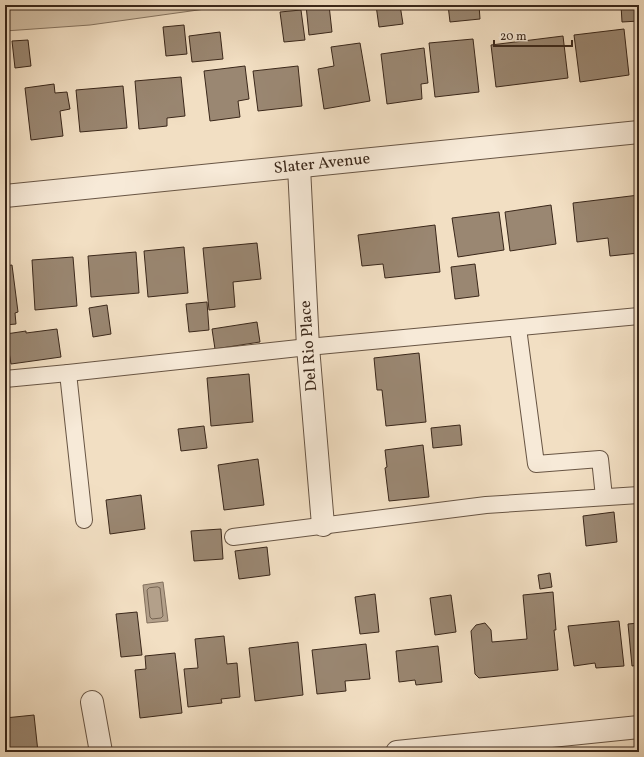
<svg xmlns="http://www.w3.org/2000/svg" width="644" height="757" viewBox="0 0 644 757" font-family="Vollkorn,serif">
  <rect width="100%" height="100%" fill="#f2dfc3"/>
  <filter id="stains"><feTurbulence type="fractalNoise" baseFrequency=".005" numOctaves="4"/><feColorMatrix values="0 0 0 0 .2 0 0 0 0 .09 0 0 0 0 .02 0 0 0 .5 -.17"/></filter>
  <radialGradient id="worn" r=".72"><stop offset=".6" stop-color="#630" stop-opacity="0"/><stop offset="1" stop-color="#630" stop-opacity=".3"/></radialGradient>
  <path fill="#d3c0a6" stroke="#867460" d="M5 5H234L90 25 5 31Z"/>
  <path fill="#b3a08a" stroke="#83705d" d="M163 582 168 621 147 623 143 585Z"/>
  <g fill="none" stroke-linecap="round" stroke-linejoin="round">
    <path stroke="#766452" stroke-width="1" d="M158 587 160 588 163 616 161 618 152 619 150 617 147 590 149 588Z"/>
  </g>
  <g fill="#9a8772" stroke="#3a271a">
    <path d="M306 5H329L332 32 309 35Z"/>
    <path d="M376 5H400L403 24 379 27Z"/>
    <path d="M448 5H479L480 19 450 22Z"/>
    <path d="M621 5H639V21L622 22Z"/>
    <path d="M301 10 305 40 284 42 280 12Z"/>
    <path d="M184 25 187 54 166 56 163 27Z"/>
    <path d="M624 29 629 75 580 82 574 35Z"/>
    <path d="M220 32 223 59 192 62 189 36Z"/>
    <path d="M563 36 568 78 496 87 491 45Z"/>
    <path d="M5 37H6L9 66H5Z"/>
    <path d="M473 39 479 92 435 97 429 43Z"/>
    <path d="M28 40 31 66 15 68 12 41Z"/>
    <path d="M360 43 370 101 324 109 318 69 334 66 331 47Z"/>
    <path d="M424 48 428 83 421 84 422 99 387 104 381 54Z"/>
    <path d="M245 66 249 99 238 101 240 117 210 121 204 71Z"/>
    <path d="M298 66 302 106 258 111 253 71Z"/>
    <path d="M181 77 185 116 167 118V126L139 129 135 81Z"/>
    <path d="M54 84 55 93 67 92 70 109 60 111 63 136 31 140 25 88Z"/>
    <path d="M123 86 127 128 80 132 76 90Z"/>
    <path d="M639 195V253L610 256 608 238 577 242 573 203Z"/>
    <path d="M551 205 556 244 510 251 505 212Z"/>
    <path d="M499 212 504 250 458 257 452 218Z"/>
    <path d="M435 225 440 272 385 278 383 264 362 266 358 235Z"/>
    <path d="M257 243 261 279 233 282 235 307 209 310 203 248Z"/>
    <path d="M184 247 188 293 148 297 144 251Z"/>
    <path d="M136 252 139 293 91 297 88 256Z"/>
    <path d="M73 257 77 306 35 310 32 260Z"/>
    <path d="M639 257V288H638L635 258Z"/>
    <path d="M475 264 479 296 455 299 451 267Z"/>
    <path d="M12 265 18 312 15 313 16 324 5 325V266Z"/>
    <path d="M207 302 209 330 189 332 186 304Z"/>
    <path d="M107 305 111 334 93 337 89 308Z"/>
    <path d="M257 322 260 342 215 349 212 329Z"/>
    <path d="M57 329 61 357 11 364 6 334 26 331V333Z"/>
    <path d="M419 353 426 422 386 426 382 390H377L374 358Z"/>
    <path d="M249 374 253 422 211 426 207 378Z"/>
    <path d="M460 425 462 445 433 448 431 428Z"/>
    <path d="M204 426 207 448 181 451 178 429Z"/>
    <path d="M423 445 429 497 389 501 385 468 387 467 385 450Z"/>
    <path d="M258 459 264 505 224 510 218 465Z"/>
    <path d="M141 495 145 529 110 534 106 500Z"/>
    <path d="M614 512 617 542 586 546 583 516Z"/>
    <path d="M221 529 223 559 194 561 191 531Z"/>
    <path d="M267 547 270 575 239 579 235 551Z"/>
    <path d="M550 573 552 587 540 589 538 575Z"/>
    <path d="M553 592 556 630H554L558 670 479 678 475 674 471 631 476 625 485 623 491 630 492 642 527 639 523 595Z"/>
    <path d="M375 594 379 632 360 634 355 597Z"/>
    <path d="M451 595 456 632 435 635 430 598Z"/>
    <path d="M137 612 142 655 121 657 116 614Z"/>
    <path d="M619 621 624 666 596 668 595 663 574 666 568 626Z"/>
    <path d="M639 623V665L632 666 628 624Z"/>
    <path d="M224 636 227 664 237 663 240 697 221 699 222 703 188 707 184 669 198 668 195 639Z"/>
    <path d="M298 642 303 695 255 701 249 648Z"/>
    <path d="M366 644 370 679 345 681 346 691 317 694 312 650Z"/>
    <path d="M438 646 442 682 416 685 415 680 399 682 396 651Z"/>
    <path d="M175 653 182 713 140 718 135 670 146 669 145 656Z"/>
    <path d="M34 715 38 752H5V718Z"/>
  </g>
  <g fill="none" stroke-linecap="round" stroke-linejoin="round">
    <defs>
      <g id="lane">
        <path d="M518 328 536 464 600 459 604 497"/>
        <path d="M68 373 84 520"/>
        <path d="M5 379 68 373 308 347 639 316"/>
        <path d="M233 537 486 505 639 495"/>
      </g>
      <g id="street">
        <path d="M299 167 308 347 323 525"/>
        <path d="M5 196 639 132"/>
        <path d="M92 702 101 752"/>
        <path d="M397 752 639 727"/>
      </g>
    </defs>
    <use href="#lane" stroke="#685544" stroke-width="18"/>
    <use href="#street" stroke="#685544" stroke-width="24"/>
    <use href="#lane" stroke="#f7ead8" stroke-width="16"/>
    <use href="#street" stroke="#f7ead8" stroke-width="22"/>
  </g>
  <g text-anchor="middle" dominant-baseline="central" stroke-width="3" stroke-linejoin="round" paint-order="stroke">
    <g font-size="16" fill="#3a271a" stroke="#f7ead8">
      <text transform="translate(322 164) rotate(-6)">Slater Avenue</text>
      <text transform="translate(309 346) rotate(-94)">Del Rio Place</text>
    </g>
  </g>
  <rect width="644" height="757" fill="none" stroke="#f2dfc3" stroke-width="20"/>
  <rect x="6" y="6" width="632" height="745" fill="none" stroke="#3a271a" stroke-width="2"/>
  <rect x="10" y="10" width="624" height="737" fill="none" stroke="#3a271a"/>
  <path d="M494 40v6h78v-6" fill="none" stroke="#3a271a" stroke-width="2"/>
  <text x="500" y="40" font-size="12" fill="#3a271a" stroke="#f7ead8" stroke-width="3" paint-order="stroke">20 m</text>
  <rect width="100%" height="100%" filter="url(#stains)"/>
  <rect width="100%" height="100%" fill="url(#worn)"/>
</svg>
